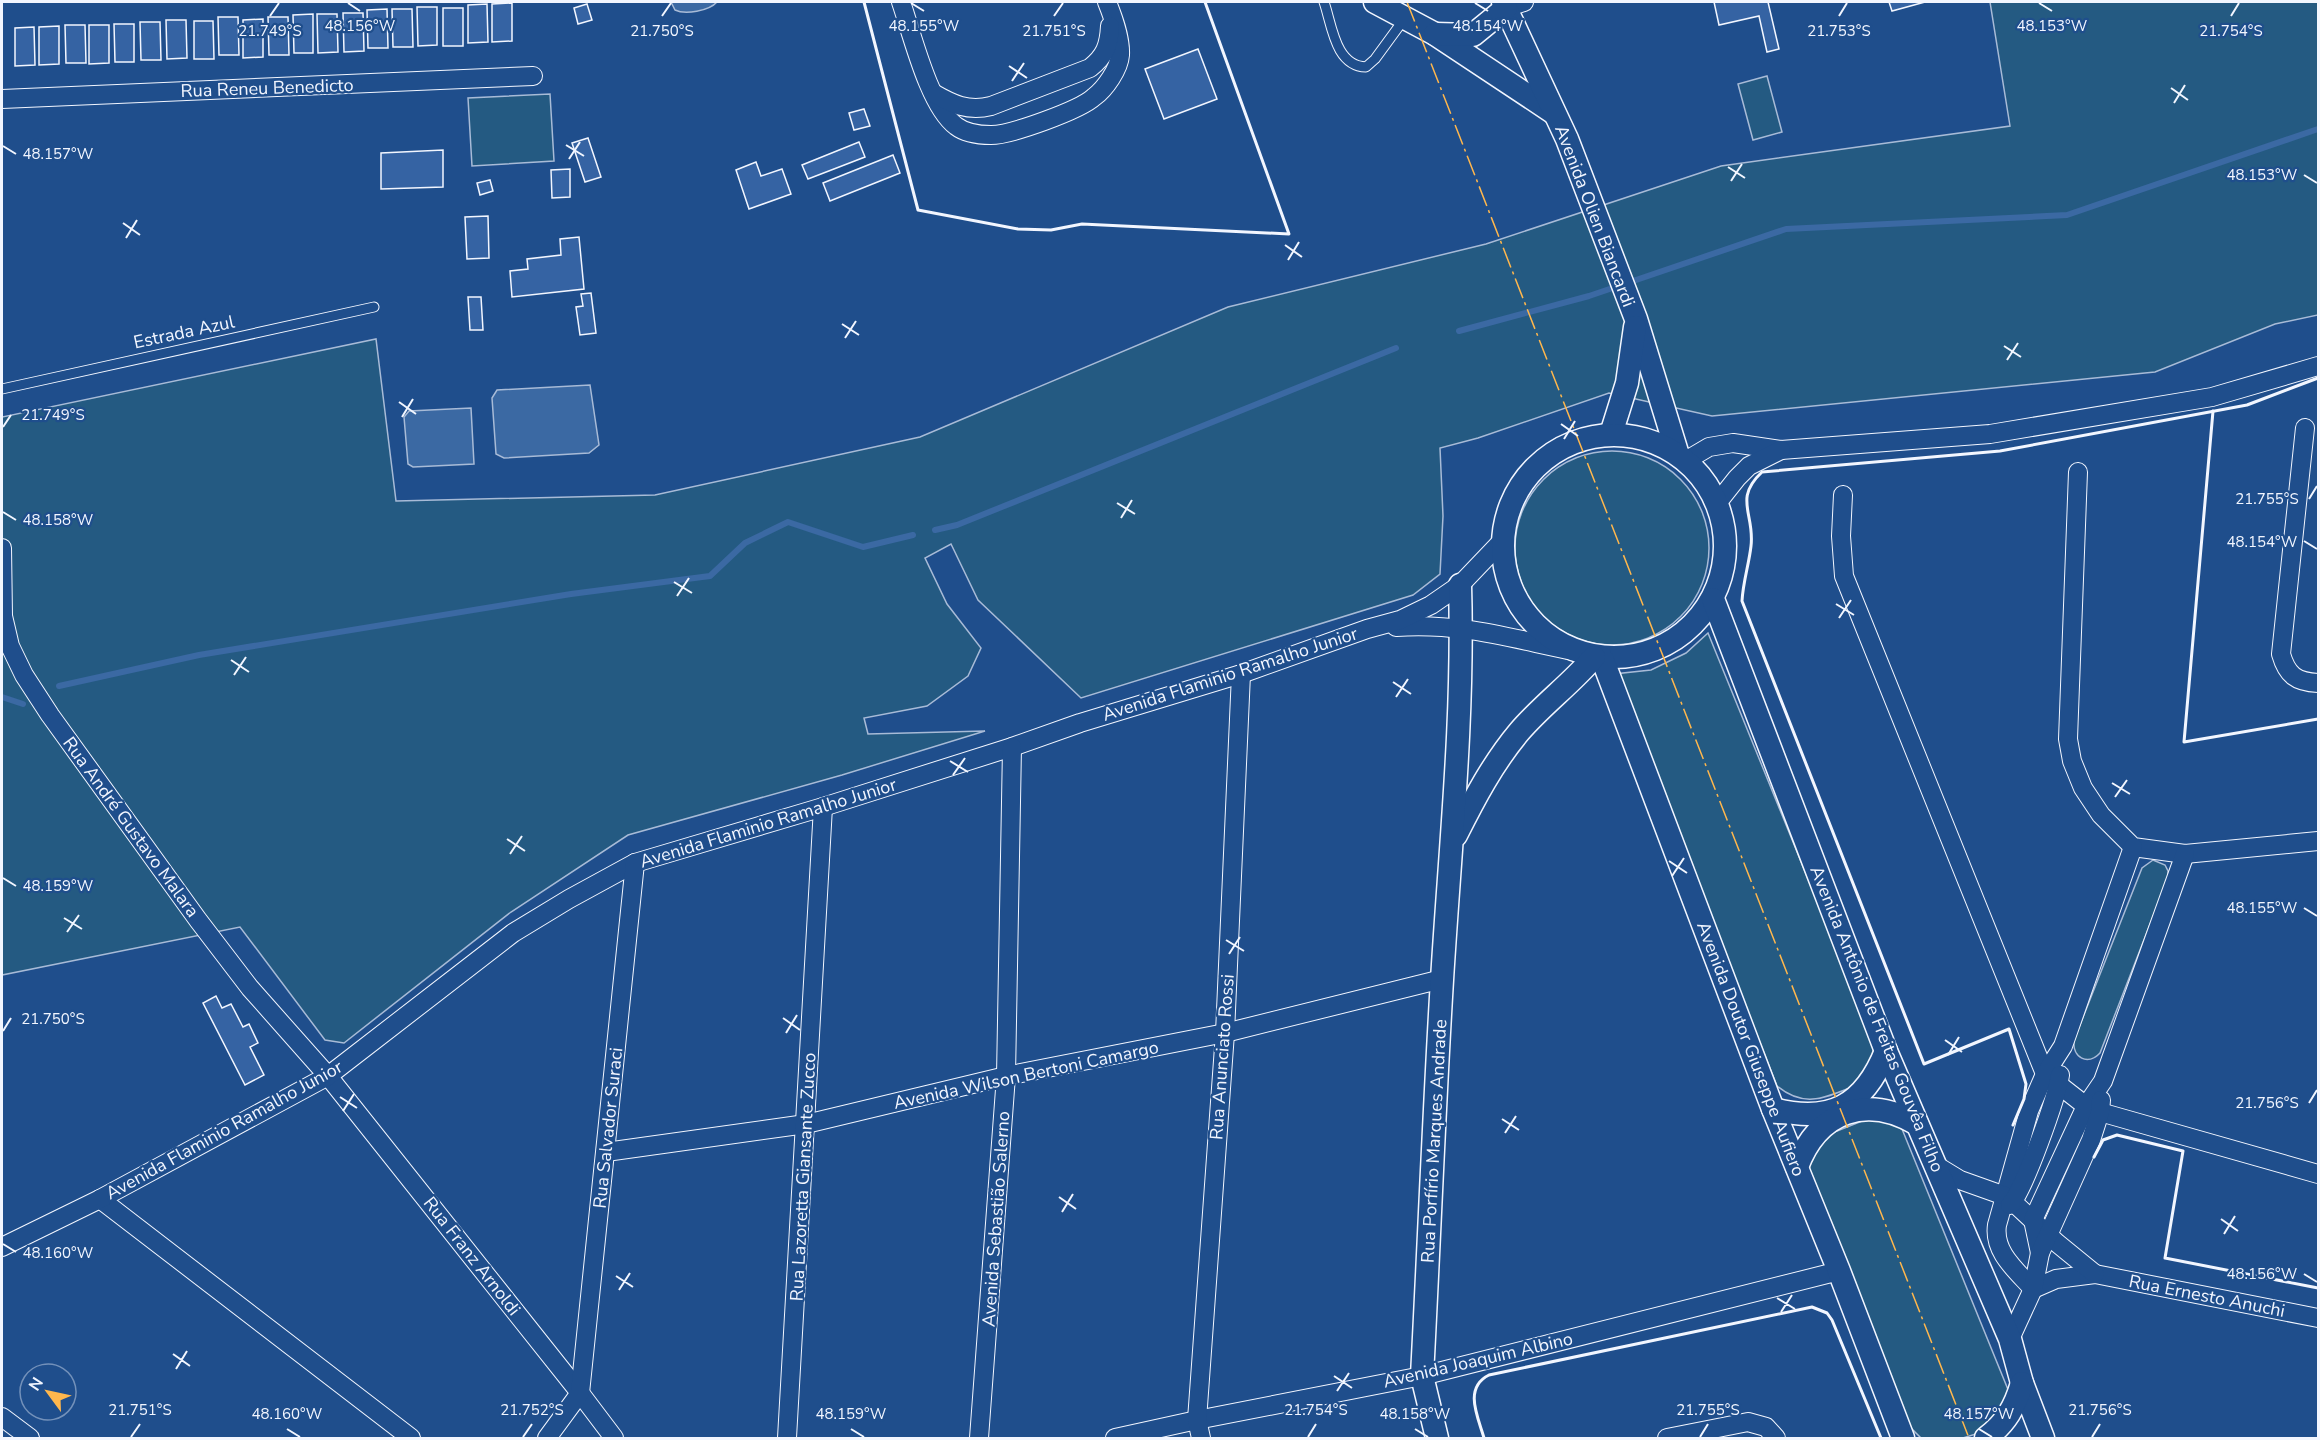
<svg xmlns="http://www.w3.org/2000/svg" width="2320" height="1440" viewBox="0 0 2320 1440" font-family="'Nunito Sans',sans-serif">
  <rect width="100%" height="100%" fill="#1f4e8c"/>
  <g fill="#245a82" stroke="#a8bbd7" stroke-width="1.5">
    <path d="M1990 2H2318V315L2275 324 2155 372 1712 416 1609 393 1478 438 1440 448 1443 516 1440 574 1413 595 1081 698 978 600 951 544 925 558 947 604 981 648 968 676 927 706 864 718 868 734 985 731 842 775 628 835 511 912 344 1043 325 1040 240 927 2 975V417L376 339 396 501 655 495 920 437 1228 307 1486 244 1721 166 2010 126Z"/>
    <path d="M1767 76 1782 132 1753 140 1738 84Z"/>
    <path d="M550 94 554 161 472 166 468 98Z"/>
    <circle cx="1612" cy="548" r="97"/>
    <path d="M1708 633 1876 1046 1862 1083C1830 1095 1807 1111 1777 1086L1614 674 1651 670 1686 653Z"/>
    <path d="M2153 860 2165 865 2168 871V878L2100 1053C2088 1066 2072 1058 2074 1040L2142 868Z"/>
    <path d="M1872 1117 1883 1118 1902 1129 2009 1392 1992 1429 1963 1438H1921L1909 1426 1806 1162 1822 1137Z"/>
  </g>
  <g fill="#3b69a3" stroke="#a8bbd7" stroke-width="1.5">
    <path d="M671 2H717C709 11 685 15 675 10Z"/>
    <path d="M590 385 599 445 589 453 504 458 496 454 492 398 497 390Z"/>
    <path d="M471 408 474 464 413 467 408 464 404 417 409 411Z"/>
  </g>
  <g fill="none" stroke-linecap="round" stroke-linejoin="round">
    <g stroke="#3b69a3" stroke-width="6">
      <path d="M1459 331 1589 296 1786 229 2067 215 2318 129"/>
      <path d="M935 530 957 525 1396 348"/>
      <path d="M59 686 199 655 571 594 710 576 745 543 788 522 863 547 913 535"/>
      <path d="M2 697 23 704"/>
    </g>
  </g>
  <g fill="#3563a3" stroke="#f2f6ff" stroke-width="1.5">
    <path d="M1714 2H1768L1779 49 1767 52 1759 16 1719 25Z"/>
    <path d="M1889 2H1925L1892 11Z"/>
    <path d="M512 3V41L492 42V4Z"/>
    <path d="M487 4 488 42 468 43V5Z"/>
    <path d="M587 4 592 20 578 24 574 8Z"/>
    <path d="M417 7H437V45L418 46Z"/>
    <rect x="443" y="8" width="20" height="38"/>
    <path d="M387 9 388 48H368L367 10Z"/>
    <path d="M392 9H412L413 47H393Z"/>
    <path d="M343 13H363L364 51 344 52Z"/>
    <path d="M313 14V53H294L293 15Z"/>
    <path d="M317 14H337L338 52 318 53Z"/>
    <path d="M218 17H238L239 55H219Z"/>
    <path d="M268 17H288L289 55H269Z"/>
    <path d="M263 19V57L243 58V20Z"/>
    <path d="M166 20H186L187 58 167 59Z"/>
    <path d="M194 21H213L214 59H194Z"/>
    <path d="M140 22H160L161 60H141Z"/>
    <path d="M114 24H134V62H115Z"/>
    <path d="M65 25H85L86 63H66Z"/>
    <path d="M89 25H109V63L89 64Z"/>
    <path d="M59 26V64L39 65V27Z"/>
    <path d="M34 27 35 65 15 66V28Z"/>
    <path d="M1198 49 1217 99 1164 119 1145 69Z"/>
    <path d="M864 109 870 126 854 130 849 113Z"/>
    <path d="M588 138 601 177 585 182 572 143Z"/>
    <path d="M859 142 865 157 808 179 802 165Z"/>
    <path d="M443 150V187L381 189V153Z"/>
    <path d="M893 155 900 173 830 201 823 183Z"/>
    <path d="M756 162 761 176 782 169 791 194 749 209 736 170Z"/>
    <path d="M570 169V197L552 198 551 170Z"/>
    <path d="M490 180 493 191 480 195 477 183Z"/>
    <path d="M488 216 489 258 467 259 465 217Z"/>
    <path d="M579 237 584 289 512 297 510 271 528 269 527 259 561 255 560 239Z"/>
    <path d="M591 293 596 333 580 335 576 307 583 306 581 294Z"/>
    <path d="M468 297H481L483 330H470Z"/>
    <path d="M216 996 222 1008 231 1004 243 1027 249 1024 258 1043 250 1047 264 1075 245 1085 203 1003Z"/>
  </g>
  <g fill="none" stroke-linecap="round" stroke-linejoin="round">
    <defs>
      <g id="service">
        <path d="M1324 2C1332 25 1335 66 1366 67L1375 59 1405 18"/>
        <path d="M2 389 374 307"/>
      </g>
      <g id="minor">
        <path d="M901 2C912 34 929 106 956 126 965 133 980 135 991 135 1011 135 1080 110 1094 97 1105 89 1119 69 1120 55 1121 38 1113 17 1107 2"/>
        <path d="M1506 8 1524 2"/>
        <path d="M933 93C952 104 968 112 991 106L1090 68C1105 56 1109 46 1110 26"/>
        <path d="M2 99 533 76"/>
        <path d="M2305 428 2281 654C2287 675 2296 682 2318 683"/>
        <path d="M1687 460 1709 447 1733 443 1781 450 1990 434 2212 397 2318 366"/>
        <path d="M2078 472 2068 739 2072 761 2083 788 2101 815 2133 847 2185 854 2318 841"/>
        <path d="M1843 495 1841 536 1844 576 2045 1074 2086 1106 2100 1112 2318 1174"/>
        <path d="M1718 502 1737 478 1749 466 1781 450"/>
        <path d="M2 548 3 616 10 646 24 675 50 715 198 920 250 988 328 1076 580 1393 614 1438"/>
        <path d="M1396 627C1459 622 1513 639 1574 651"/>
        <path d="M2133 847 2063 1046 2045 1074 2029 1111 1997 1225C1993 1252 2016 1270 2033 1289L2056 1279 2095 1274 2318 1318"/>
        <path d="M606 1152 806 1124 1006 1076 1225 1033 1442 979"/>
        <path d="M1937 1166 1960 1180 2005 1196 2013 1202 2057 1243 2095 1274"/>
        <path d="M100 1199 411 1438"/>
        <path d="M2010 1205C2024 1190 2057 1097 2060 1075"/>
        <path d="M2 1247 100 1199 328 1076 513 933 569 899 635 863 823 807 1012 747 1080 723 1241 674 1367 629 1400 620 1431 605 1460 585 1503 540"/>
        <path d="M2040 1253 2033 1220 2086 1106 2103 1081 2185 854"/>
        <path d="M2010 1339 2033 1289 2040 1253 2091 1140 2100 1112 2101 1100"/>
        <path d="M2 1417 30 1438"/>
        <path d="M547 1438 580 1393 635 863"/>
        <path d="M787 1438 823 807"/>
        <path d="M979 1438 1006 1076 1012 747"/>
        <path d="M1115 1438 1197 1420 1422 1376 1839 1271"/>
        <path d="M1201 1438 1197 1420 1225 1033 1241 674"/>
        <path d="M1667 1438 1748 1422 1766 1427 1776 1438"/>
      </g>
      <g id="tertiary">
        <path d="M1375 2 1435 34 1554 113"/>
        <path d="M1503 2 1567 139 1636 319 1677 452"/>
        <path d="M1435 34 1473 35 1506 8"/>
        <path d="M1611 434 1627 383 1635 327"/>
        <circle cx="1614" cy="546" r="111"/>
        <path d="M1713 599 1886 1051 2010 1339 2022 1383 2043 1438"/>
        <path d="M1602 658 1773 1109 1839 1271 1903 1438"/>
        <path d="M1456 835C1474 799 1493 763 1519 732 1542 705 1571 684 1594 657"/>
        <path d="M1773 1109C1830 1124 1864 1106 1886 1051"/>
        <path d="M1797 1167C1818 1111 1866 1094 1917 1124"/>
        <path d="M1437 1438 1422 1376C1429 1244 1434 1112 1442 980 1450 849 1464 717 1460 585"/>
        <path d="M1986 1438C2006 1423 2015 1407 2022 1383"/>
      </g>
    </defs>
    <use href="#service" stroke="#f2f6ff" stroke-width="11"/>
    <use href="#minor" stroke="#f2f6ff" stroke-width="20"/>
    <use href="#tertiary" stroke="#f2f6ff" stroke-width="25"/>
    <use href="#service" stroke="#1f4e8c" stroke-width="9"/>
    <use href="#minor" stroke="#1f4e8c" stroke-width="18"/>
    <use href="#tertiary" stroke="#1f4e8c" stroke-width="22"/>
    <g stroke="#f2f6ff" stroke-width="3">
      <path d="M864 2 918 210 1018 229 1051 230 1082 224 1289 234 1205 2"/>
      <path d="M2213 411 2184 742 2318 719"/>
      <path d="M2013 1125 2024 1099 2026 1084 2009 1029 1924 1064 1742 601C1743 582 1749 564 1751 546 1755 514 1733 499 1762 472L2000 451 2247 405 2318 378"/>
      <path d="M2094 1157 2103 1140 2117 1135 2183 1151 2165 1258 2318 1288"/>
      <path d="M1484 1438C1478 1417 1463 1388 1489 1375L1812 1307 1827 1313 1832 1320 1881 1438"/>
    </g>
    <path stroke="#ffb74d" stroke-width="1.5" stroke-dasharray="21 4.5 3 4.5" stroke-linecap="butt" d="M1407 2 1969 1438"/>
  </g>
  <path fill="none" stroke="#f2f6ff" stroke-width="2" d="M348 3 360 11M911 3 924 11M1475 3 1488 11M2039 3 2052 11M270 16 279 3M662 16 671 3M1054 16 1063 3M1839 16 1847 3M2231 16 2239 3M1009 66 1027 78M1012 81 1024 63M2171 88 2188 100M2174 103 2185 85M566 145 584 156M3 146 16 154M569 159 580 142M1728 167 1745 178M2304 175 2317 183M1731 181 1742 164M123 223 140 235M126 238 137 220M1285 245 1302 257M1288 260 1299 242M842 324 859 335M845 338 856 321M2004 346 2021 357M2007 360 2018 343M399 402 416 414M402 417 413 399M1561 424 1578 436M3 427 11 415M1564 439 1575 421M2309 499 2317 486M1117 503 1135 514M3 512 16 520M1121 518 1132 500M2304 541 2317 549M674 582 692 593M677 596 689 578M1836 604 1854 615M1839 618 1851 600M231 660 249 672M234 675 246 657M1393 682 1411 694M1396 697 1408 679M950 761 968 772M953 775 965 758M2112 783 2130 794M2115 797 2127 780M507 839 525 851M510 854 522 836M1669 861 1687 873M1672 876 1684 858M3 878 16 886M2304 908 2317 916M64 918 82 929M67 932 79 915M1226 940 1244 951M1229 954 1240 937M783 1018 800 1030M3 1031 11 1018M786 1033 797 1015M1945 1040 1962 1052M1948 1055 1959 1037M340 1097 357 1108M2309 1103 2317 1090M343 1111 354 1094M1502 1119 1519 1130M1505 1133 1516 1116M1059 1197 1076 1209M1062 1212 1073 1194M2221 1219 2238 1231M2224 1234 2235 1216M3 1244 16 1252M2304 1274 2317 1282M616 1276 633 1287M619 1290 630 1273M1777 1298 1795 1309M1781 1312 1792 1295M173 1354 190 1366M176 1369 187 1351M1334 1376 1352 1388M1337 1391 1349 1373M287 1429 300 1437M851 1429 864 1437M1415 1429 1428 1437M1979 1429 1992 1437M131 1437 140 1424M523 1437 532 1424M1308 1437 1316 1424M1700 1437 1708 1424M2092 1437 2100 1424"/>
  <g text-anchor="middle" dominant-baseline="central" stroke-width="4.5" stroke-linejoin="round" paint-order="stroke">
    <g font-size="18" fill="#f2f6ff" stroke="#1f4e8c">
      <text transform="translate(267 88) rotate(-2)">Rua Reneu Benedicto</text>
      <text transform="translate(1595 216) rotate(69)">Avenida Olien Biancardi</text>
      <text transform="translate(184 332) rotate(-12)">Estrada Azul</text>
      <text transform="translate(1230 674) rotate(-18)">Avenida Flaminio Ramalho Junior</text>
      <text transform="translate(768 823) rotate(-17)">Avenida Flaminio Ramalho Junior</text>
      <text transform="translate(131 827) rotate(54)">Rua André Gustavo Malara</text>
      <text transform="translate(1877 1019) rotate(68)">Avenida Antônio de Freitas Gouvêa Filho</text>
      <text transform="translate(1751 1049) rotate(69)">Avenida Doutor Giuseppe Aufiero</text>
      <text transform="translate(1222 1057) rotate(-86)">Rua Anunciato Rossi</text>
      <text transform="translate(1026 1075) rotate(-12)">Avenida Wilson Bertoni Camargo</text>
      <text transform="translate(608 1128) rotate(-84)">Rua Salvador Suraci</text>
      <text transform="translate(224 1130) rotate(-29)">Avenida Flaminio Ramalho Junior</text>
      <text transform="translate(1434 1141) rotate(-87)">Rua Porfírio Marques Andrade</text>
      <text transform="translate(803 1177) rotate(-87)">Rua Lazoretta Giansante Zucco</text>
      <text transform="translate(996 1219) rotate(-86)">Avenida Sebastião Salerno</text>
      <text transform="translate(472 1256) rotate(52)">Rua Franz Arnoldi</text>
      <text transform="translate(2207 1296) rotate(11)">Rua Ernesto Anuchi</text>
      <text transform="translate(1478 1360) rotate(-13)">Avenida Joaquim Albino</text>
    </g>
  </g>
  <g font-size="15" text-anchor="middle" fill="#f2f6ff" stroke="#1f4e8c" stroke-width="4.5" stroke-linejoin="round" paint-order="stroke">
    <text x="360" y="31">48.156°W</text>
    <text x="924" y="31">48.155°W</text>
    <text x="1488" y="31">48.154°W</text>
    <text x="2052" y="31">48.153°W</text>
    <text x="270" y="36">21.749°S</text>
    <text x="662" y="36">21.750°S</text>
    <text x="1054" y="36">21.751°S</text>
    <text x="1839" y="36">21.753°S</text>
    <text x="2231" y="36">21.754°S</text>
    <text x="58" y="159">48.157°W</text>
    <text x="2262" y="180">48.153°W</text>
    <text x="53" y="420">21.749°S</text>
    <text x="2267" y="504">21.755°S</text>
    <text x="58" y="525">48.158°W</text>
    <text x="2262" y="547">48.154°W</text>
    <text x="58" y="891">48.159°W</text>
    <text x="2262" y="913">48.155°W</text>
    <text x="53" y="1024">21.750°S</text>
    <text x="2267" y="1108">21.756°S</text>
    <text x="58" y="1258">48.160°W</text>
    <text x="2262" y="1279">48.156°W</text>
    <text x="140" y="1415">21.751°S</text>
    <text x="532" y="1415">21.752°S</text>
    <text x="1316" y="1415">21.754°S</text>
    <text x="1708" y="1415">21.755°S</text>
    <text x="2100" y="1415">21.756°S</text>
    <text x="287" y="1419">48.160°W</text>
    <text x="851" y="1419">48.159°W</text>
    <text x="1415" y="1419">48.158°W</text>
    <text x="1979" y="1419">48.157°W</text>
  </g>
  <rect width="2320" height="1440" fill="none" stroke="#f2f6ff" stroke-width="6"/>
  <g transform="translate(48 1392) rotate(303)"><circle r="28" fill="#1f4e8c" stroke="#7391ba" stroke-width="1.5"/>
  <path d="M0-4.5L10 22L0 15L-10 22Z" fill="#ffb74d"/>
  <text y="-9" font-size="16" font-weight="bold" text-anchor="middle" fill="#f2f6ff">N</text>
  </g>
</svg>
